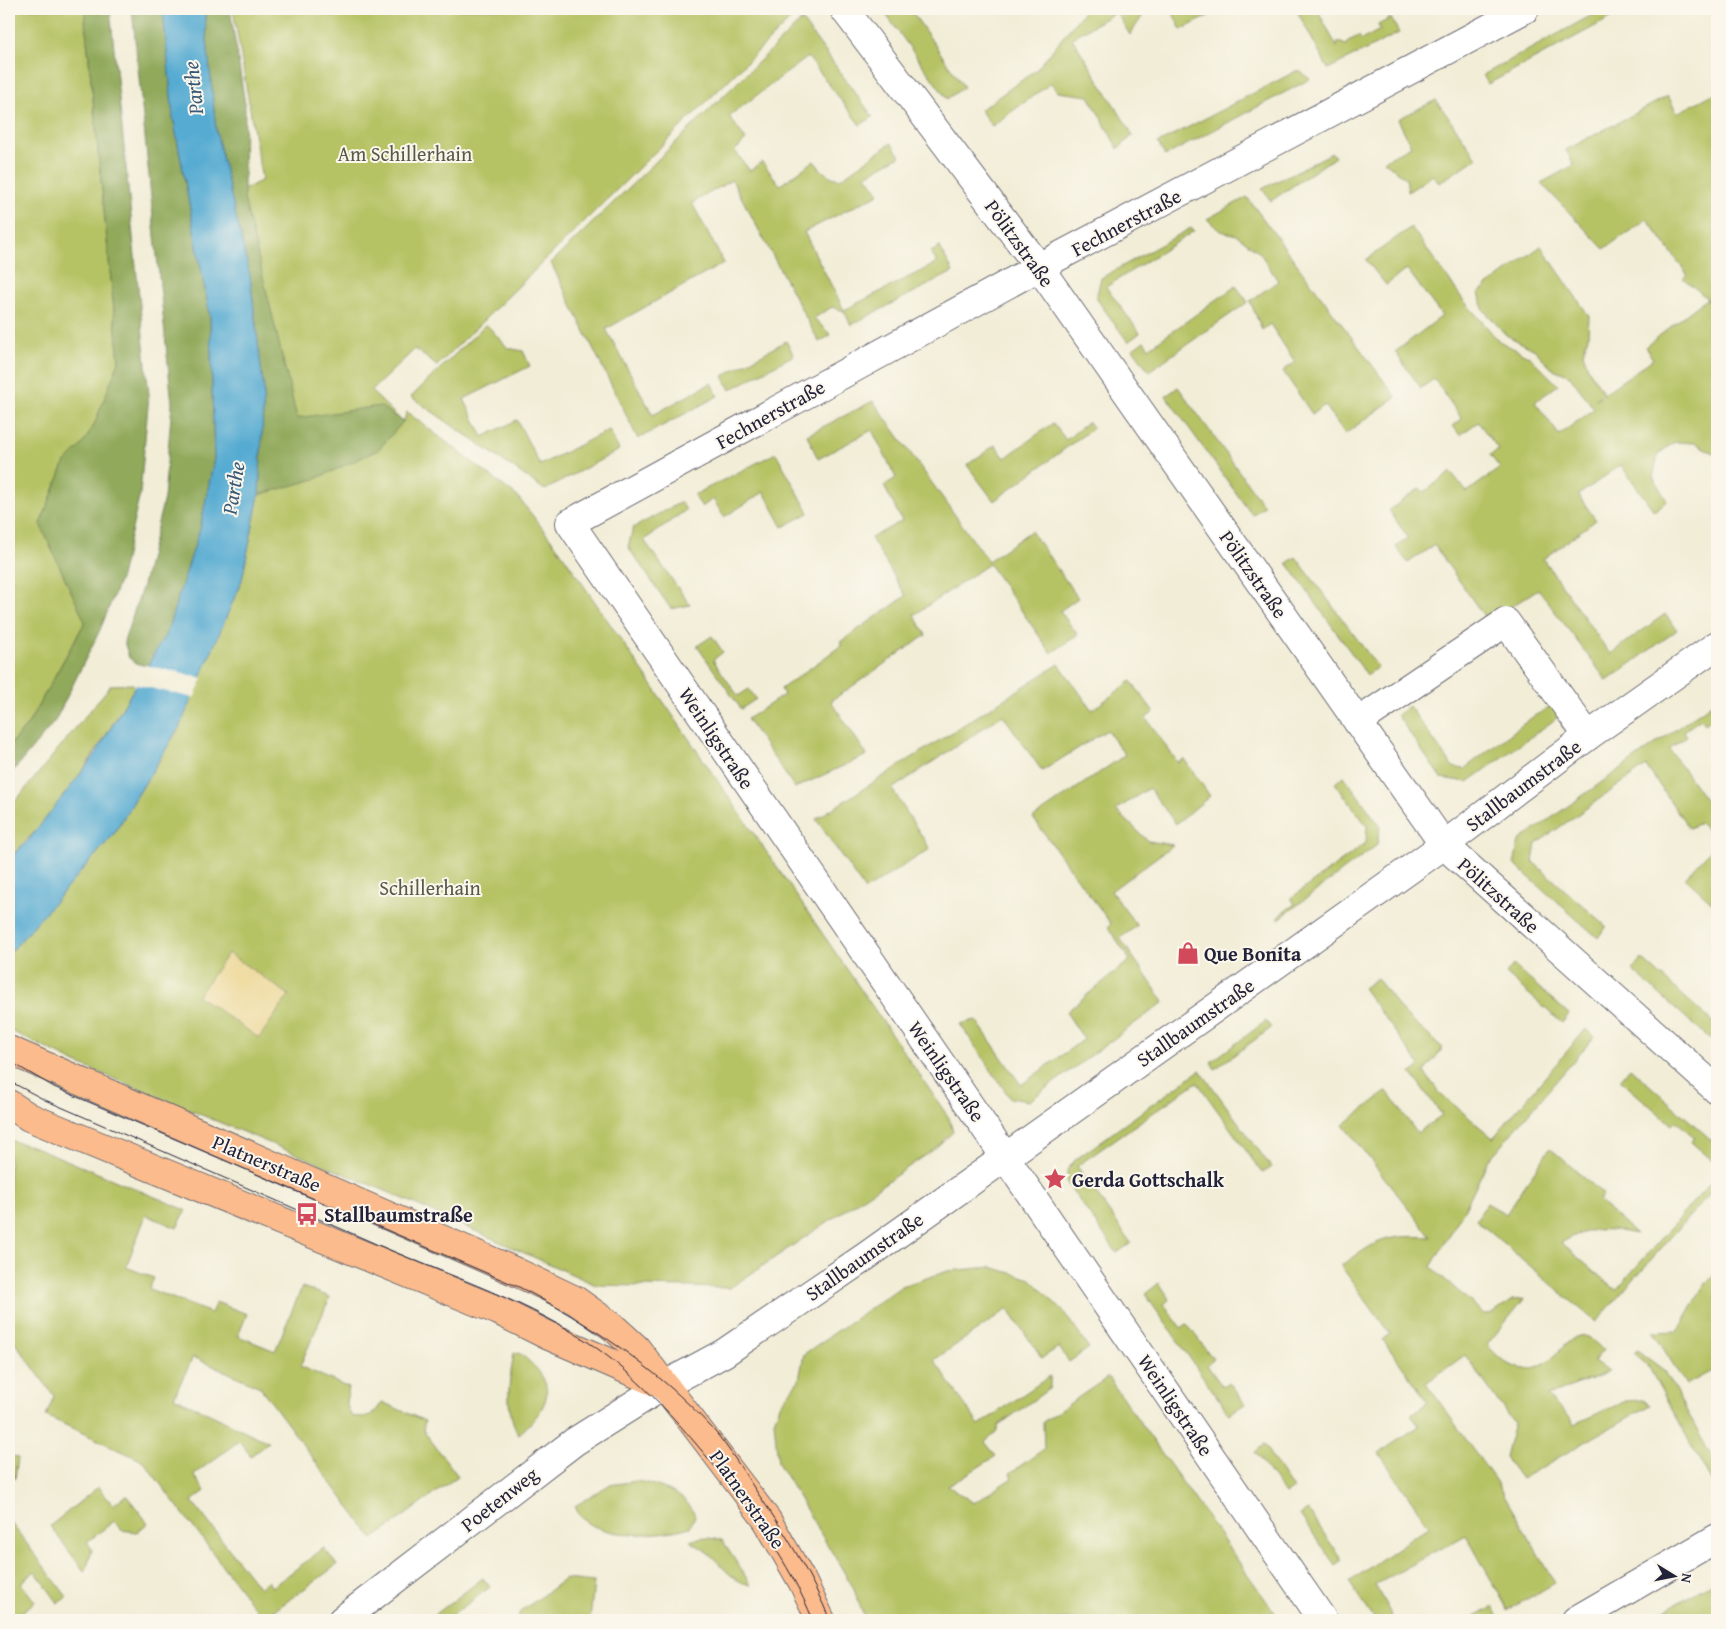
<svg xmlns="http://www.w3.org/2000/svg" width="1726" height="1629" viewBox="0 0 1726 1629" font-family="'Gentium Book Plus',serif">
  <rect width="100%" height="100%" fill="#fbf7ec"/>
  <filter id="ink" filterUnits="userSpaceOnUse"><feTurbulence type="fractalNoise" baseFrequency=".02" numOctaves="2"/><feDisplacementMap in="SourceGraphic" scale="10" xChannelSelector="R" yChannelSelector="G"/><feConvolveMatrix kernelMatrix="1 2 1 2 8 2 1 2 1" color-interpolation-filters="sRGB"/></filter>
  <filter id="wash" filterUnits="userSpaceOnUse"><feTurbulence type="fractalNoise" baseFrequency=".0096" numOctaves="4" result="noise"/><feDisplacementMap in="SourceGraphic" scale="20" xChannelSelector="R" yChannelSelector="G"/><feGaussianBlur stdDeviation="1.12" result="paint"/><feColorMatrix in="noise" values="0 0 0 0 0 0 0 0 0 0 0 0 0 0 0 0 0 1.4 0 .05"/><feComposite in="paint" operator="in"/></filter>
  <g filter="url(#wash)">
    <rect width="100%" height="100%" fill="#f2edd7"/>
    <g fill="#b6c365" stroke="#6c7250">
      <path d="M9 9H84L119 361 85 622 28 724 9 746Z"/>
      <path d="M233 9H801L437 366 415 349 371 391 403 422 407 412 518 497 560 551 949 1118 953 1132 932 1151 730 1288 596 1285 388 1192 76 1063 9 1030V954L114 834 180 726 242 580 259 495 240 192 262 180Z"/>
      <path d="M882 9H910L964 87 947 99Z"/>
      <path d="M1086 9H1147L1130 35 1116 12 1072 38 1133 135 1118 149 1089 96 1058 92 1051 83 992 126 980 110 1036 70Z"/>
      <path d="M1171 9H1222L1181 30Z"/>
      <path d="M1296 9H1317L1337 47 1338 42 1346 45 1348 41 1359 36 1361 40 1380 30 1378 25 1391 18 1399 33 1328 69Z"/>
      <path d="M1603 9H1627L1488 84 1483 75Z"/>
      <path d="M802 20 873 117 860 125 808 57 729 116 746 140 735 151 750 171 762 162 780 185 814 161C821 170 827 177 840 179L891 143 900 156 866 175 879 194 804 232 844 310 937 263 931 252 940 247 953 272 851 325 844 311 832 307 814 318 831 335 819 342 732 180 692 203 724 263 606 329 653 415 711 383 718 396 638 439 551 263Z"/>
      <path d="M1298 70 1310 79 1165 156 1158 143Z"/>
      <path d="M1717 92V455L1695 443 1675 442 1658 454 1653 477 1667 501 1654 511 1621 465 1578 495 1596 520 1543 559 1610 654 1665 614 1677 630 1607 681 1538 589 1488 622 1434 545 1408 563 1396 547 1408 538 1389 510 1420 488 1424 492 1451 472 1467 492 1500 468 1490 455 1499 450 1478 422 1460 435 1453 426 1462 419 1434 379 1421 388 1395 352 1442 316 1407 269 1386 285 1366 260 1411 227 1464 301 1499 341 1530 357 1558 385 1535 402 1559 435 1594 409 1570 376 1551 368 1535 350 1506 335 1483 309 1479 292 1541 246 1589 316 1588 337 1583 353 1589 370 1603 392 1595 400 1653 359 1645 347 1706 299 1709 300 1683 278 1687 274 1647 219 1604 249 1541 183 1574 165 1566 150 1668 96 1677 113Z"/>
      <path d="M1436 100 1477 158 1439 183 1433 175 1408 192 1406 179 1384 161 1411 146 1398 119Z"/>
      <path d="M1332 153 1335 157 1271 201 1262 189Z"/>
      <path d="M1247 197 1396 397 1345 434 1325 405 1312 414 1283 371 1295 362 1270 324 1262 330 1250 301 1278 281 1260 253 1237 235 1220 231 1207 219Z"/>
      <path d="M1191 228 1194 231 1106 287 1140 333 1128 342 1096 298 1101 278Z"/>
      <path d="M1236 286 1248 302 1149 371 1133 349 1144 341 1149 348Z"/>
      <path d="M486 324 508 348 523 351 530 366 464 399 483 437 517 420 540 465 609 430 619 450 545 490 411 397Z"/>
      <path d="M786 341 794 355 730 390 723 376Z"/>
      <path d="M1178 387 1264 506 1252 515 1166 396Z"/>
      <path d="M873 401 988 561 1031 531 1078 598 1060 611 1078 635 1051 653 989 564 914 615 926 635 831 701 867 755 795 788 747 719 784 695 781 689 842 645 840 642 906 596 871 538 902 521 884 486 896 478 872 430 818 459 807 435Z"/>
      <path d="M1088 422 1093 428 994 501 967 465 995 445 1005 458 1053 423 1066 440Z"/>
      <path d="M776 453 809 513 783 527 764 492 724 517 713 499 702 507 694 495Z"/>
      <path d="M681 502 686 510 644 540 690 605 671 609 628 547 633 528Z"/>
      <path d="M1296 557 1378 667 1367 675 1287 563Z"/>
      <path d="M712 636 723 652 713 660 738 696 749 689 756 699 741 709 697 646Z"/>
      <path d="M1059 664 1092 710 1131 681 1154 712 1146 718 1178 763 1184 759 1210 796 1176 824 1149 788 1116 810 1148 841 1173 845 1111 891 1137 926 1120 938 1164 1002 1029 1101 1010 1098 960 1024 976 1020 1021 1085 1084 1039 1066 1012 1130 960 1108 927 1111 924 1033 818 1125 755 1107 730 1042 771 1003 715 892 789 930 849 865 890 816 819Z"/>
      <path d="M133 684 134 688C99 749 60 810 9 858V809L111 685Z"/>
      <path d="M1717 700V715L1705 724 1701 719 1684 731 1687 736 1669 749 1709 805 1717 801V839L1700 823 1689 828 1646 766 1536 844 1533 862 1606 926 1598 938 1514 864 1519 841Z"/>
      <path d="M1558 703 1564 713 1468 782 1441 778 1397 715 1409 706 1453 767 1464 769 1534 716Z"/>
      <path d="M1344 776 1380 826 1377 845 1279 919 1278 916 1295 904 1291 898 1366 843 1367 826 1335 783Z"/>
      <path d="M1717 843V907L1685 878Z"/>
      <path d="M1642 959 1717 1026V1045L1632 970Z"/>
      <path d="M1513 965 1569 1014 1562 1023 1506 974Z"/>
      <path d="M1377 978 1404 1014 1443 1048 1424 1072 1439 1092 1493 1138 1586 1029 1594 1037 1488 1161 1464 1210 1431 1267 1484 1314 1494 1313 1512 1300 1524 1299 1487 1345C1493 1351 1502 1361 1510 1365 1551 1384 1565 1326 1588 1337 1593 1339 1598 1346 1603 1350L1594 1361 1609 1372 1547 1396 1570 1417 1574 1424 1626 1401 1643 1400 1650 1405 1521 1479 1505 1457 1514 1424 1465 1355 1426 1383 1495 1480 1555 1583 1508 1610 1466 1535 1375 1585 1394 1620H1375L1349 1582 1429 1526 1379 1453 1419 1426 1411 1415 1428 1402 1383 1340 1390 1334 1341 1266C1379 1239 1384 1235 1431 1237L1343 1125 1387 1091 1417 1133 1442 1115 1411 1073 1420 1066 1363 988Z"/>
      <path d="M1266 1021 1271 1028 1215 1069 1211 1062Z"/>
      <path d="M1630 1068 1717 1145V1154L1712 1160 1691 1142 1694 1137 1676 1121 1672 1125 1620 1080Z"/>
      <path d="M1200 1070 1271 1167 1262 1173 1197 1082 1077 1166 1131 1243 1117 1253 1067 1183V1170L1075 1160Z"/>
      <path d="M9 1140 35 1147 186 1210 177 1228 146 1215 126 1267 154 1278 149 1289 211 1313 216 1302 247 1314 238 1336 275 1351 302 1287 330 1297 300 1366 349 1388 346 1402 351 1416C367 1418 373 1417 382 1402L425 1421 423 1430 458 1476 373 1539 260 1387 193 1357 174 1397 268 1442 251 1456 239 1441 193 1475 205 1491 192 1501 259 1588 267 1581 272 1587 324 1548 337 1565 263 1619 143 1461 46 1416 54 1396 9 1334Z"/>
      <path d="M1550 1148 1603 1194 1599 1201 1636 1234C1604 1228 1590 1226 1561 1243L1616 1290 1717 1175V1185L1596 1322 1476 1220 1487 1203 1506 1214Z"/>
      <path d="M991 1267 1031 1279 1063 1311 1089 1348 1069 1362 1059 1347 1042 1358 1008 1309 934 1360 979 1425 1050 1376V1388L999 1425 996 1433 985 1442 996 1456 948 1486 974 1503 1012 1478 1010 1473 1044 1449 1043 1422 1108 1377 1280 1620H865L853 1587 778 1463 774 1421 781 1403 799 1380 804 1354 902 1286 948 1271Z"/>
      <path d="M1717 1270V1368L1686 1385 1653 1332 1678 1331 1704 1286Z"/>
      <path d="M1159 1283 1170 1299 1164 1304 1181 1328 1187 1324 1213 1359 1207 1365 1222 1386 1229 1382 1245 1404 1229 1414 1145 1294Z"/>
      <path d="M1637 1350 1665 1371 1717 1467V1492L1647 1364 1634 1353Z"/>
      <path d="M514 1353H519C559 1383 553 1404 518 1435 504 1404 509 1385 514 1353Z"/>
      <path d="M1264 1445 1293 1489 1285 1494 1255 1452Z"/>
      <path d="M9 1454 18 1458 15 1478 9 1484Z"/>
      <path d="M637 1481C657 1485 688 1493 695 1516L690 1527C662 1536 586 1543 575 1506L609 1485Z"/>
      <path d="M98 1487 113 1505 126 1495 148 1523 137 1532 121 1530 114 1521 87 1542 92 1549 87 1568 84 1571 50 1526Z"/>
      <path d="M1308 1510 1342 1560 1335 1565 1300 1515Z"/>
      <path d="M9 1520 67 1597 58 1603 35 1571 21 1583 35 1602 11 1620H9Z"/>
      <path d="M702 1537 722 1540 751 1585C731 1582 722 1564 707 1552 702 1548 696 1545 690 1541Z"/>
      <path d="M483 1578 490 1587 446 1620H428Z"/>
      <path d="M565 1579 594 1582 590 1620H517L520 1612Z"/>
      <path d="M1717 1581V1620H1648Z"/>
      <path d="M1493 1607 1497 1616 1489 1620H1470Z"/>
    </g>
    <g fill="#90a95a" stroke="#59664a">
      <path d="M84 9H110L149 395 140 494 121 577 100 630 55 721 9 776V746L28 724 85 622 40 524 65 462 82 445 94 425 119 361Z"/>
      <path d="M132 9H163L173 117 210 316 214 459 200 529 167 632 148 666 138 664 129 658 124 641 143 585 164 498 172 404Z"/>
      <path d="M204 9H230L245 104 244 198 297 418 380 406 403 422 378 450 315 479 259 495 264 392 250 276 216 131Z"/>
    </g>
    <path fill="#eeda9e" stroke="#887e6c" d="M228 953 289 995 259 1038 198 996Z"/>
    <path fill="#56abd2" stroke="#3c6686" d="M163 9H204L216 131 250 276 264 392 259 495 242 580 180 726 113 835 9 954V858L27 842 95 755 167 632 200 529 214 459 210 316 173 117Z"/>
    <path fill="#f2edd7" d="M145 665 203 678 194 698 133 684Z"/>
  </g>
  <g filter="url(#ink)">
    <g fill="none" stroke-linecap="round" stroke-linejoin="round">
      <defs>
        <g id="minor">
          <path d="M844 9 1039 267 1444 845 1717 1090"/>
          <path d="M1358 722 1506 622 1588 736"/>
          <path d="M342 1620 574 1442 663 1386 724 1353 865 1257 1444 845 1588 736 1717 645"/>
          <path d="M1323 1620 570 523 1039 267 1525 9"/>
          <path d="M1576 1620 1717 1538"/>
        </g>
        <g id="major">
          <path d="M9 1050 514 1271 575 1300 613 1327 636 1348 767 1520 802 1581 821 1620"/>
          <path d="M9 1104 29 1117 499 1311 549 1336 662 1385"/>
        </g>
      </defs>
      <use href="#minor" stroke="#6b6972" stroke-width="30"/>
      <use href="#major" stroke="#6b6972" stroke-width="30"/>
      <use href="#minor" stroke="#fff" stroke-width="28"/>
      <use href="#major" stroke="#fbbb8c" stroke-width="28"/>
      <g stroke="#22223b" stroke-width="1">
        <path d="M9 1061 54 1087 519 1287C589 1323 657 1368 711 1427 730 1448 745 1475 761 1498 788 1537 812 1577 830 1620"/>
        <path d="M9 1081 45 1100C152 1147 260 1193 367 1240 440 1273 517 1296 585 1340 636 1374 674 1417 712 1463 752 1511 789 1562 813 1620"/>
      </g>
    </g>
  </g>
  <defs>
    <symbol id="shop-bare" viewBox="-9 -9 18 18"><path d="M-5-2.5h2.3a2.7 3.5 0 0 1 5.4 0H5L5.5 6h-11ZM-1.5-2.5h3a1.5 2.3 0 0 0-3 0Z" fill="#d1495b" stroke="#fbf7ec" stroke-width="2.5" paint-order="stroke"/></symbol>
    <symbol id="sight-bare" viewBox="-9 -9 18 18"><path d="M0-6L1.8-2.2L6-1.7L2.9 1.2L3.7 5.4L0 3.3L-3.7 5.4L-2.9 1.2L-6-1.7L-1.8-2.2Z" fill="#d1495b" stroke="#fbf7ec" stroke-width="2.5" paint-order="stroke"/></symbol>
    <symbol id="bus-bare" viewBox="-9 -9 18 18"><path d="M-5-6H5V4H4V6H2V4H-2V6H-4V4H-5ZM-3.5-4V0h7V-4ZM-3.5 1.2v1.5H-2V1.2ZM2 1.2v1.5H3.5V1.2Z" fill="#d1495b" stroke="#fbf7ec" stroke-width="2.5" paint-order="stroke"/></symbol>
  </defs>
  <g fill-rule="evenodd">
    <use href="#shop-bare" x="1172" y="937" width="32" height="32"/>
    <use href="#sight-bare" x="1039" y="1163" width="32" height="32"/>
    <use href="#bus-bare" x="291" y="1198" width="32" height="32"/>
  </g>
  <g text-anchor="middle" dominant-baseline="central" stroke-width="4" stroke-linejoin="round" paint-order="stroke">
    <g font-size="20" fill="#565a4a" stroke="#fbf7ec">
      <text x="405" y="153">Am Schillerhain</text>
      <text x="430" y="887">Schillerhain</text>
    </g>
    <g font-size="20" fill="#22223b" stroke="#fbf7ec">
      <text transform="translate(1126 222) rotate(-28)">Fechnerstraße</text>
      <text transform="translate(1020 243) rotate(54)">Pölitzstraße</text>
      <text transform="translate(770 414) rotate(-29)">Fechnerstraße</text>
      <text transform="translate(1254 574) rotate(55)">Pölitzstraße</text>
      <text transform="translate(717 738) rotate(56)">Weinligstraße</text>
      <text transform="translate(1523 785) rotate(-37)">Stallbaumstraße</text>
      <text transform="translate(1499 895) rotate(42)">Pölitzstraße</text>
      <text transform="translate(1195 1022) rotate(-35)">Stallbaumstraße</text>
      <text transform="translate(947 1071) rotate(55)">Weinligstraße</text>
      <text transform="translate(267 1163) rotate(23)">Platnerstraße</text>
      <text transform="translate(864 1256) rotate(-35)">Stallbaumstraße</text>
      <text transform="translate(1176 1405) rotate(56)">Weinligstraße</text>
      <text transform="translate(499 1499) rotate(-38)">Poetenweg</text>
      <text transform="translate(748 1499) rotate(55)">Platnerstraße</text>
    </g>
    <g font-size="20" font-weight="bold" fill="#22223b" stroke="#fbf7ec" text-anchor="start">
      <text x="1204" y="953">Que Bonita</text>
      <text x="1072" y="1179">Gerda Gottschalk</text>
      <text x="324" y="1214">Stallbaumstraße</text>
    </g>
    <g font-size="21" font-style="italic" fill="#375977" stroke="#fbf7ec">
      <text transform="translate(193 88) rotate(-96)">Parthe</text>
      <text transform="translate(233 488) rotate(-81)">Parthe</text>
    </g>
  </g>
  <rect width="1726" height="1629" fill="none" stroke="#fbf7ec" stroke-width="30"/>
  <g transform="translate(1674 1576) rotate(100)" stroke="#fbf7ec" stroke-width="4" paint-order="stroke">
  <path d="M0-4L9 19L0 12L-9 19Z" fill="#22223b"/>
  <text y="-8" font-size="14" font-weight="bold" text-anchor="middle" fill="#22223b">N</text>
  </g>
</svg>
